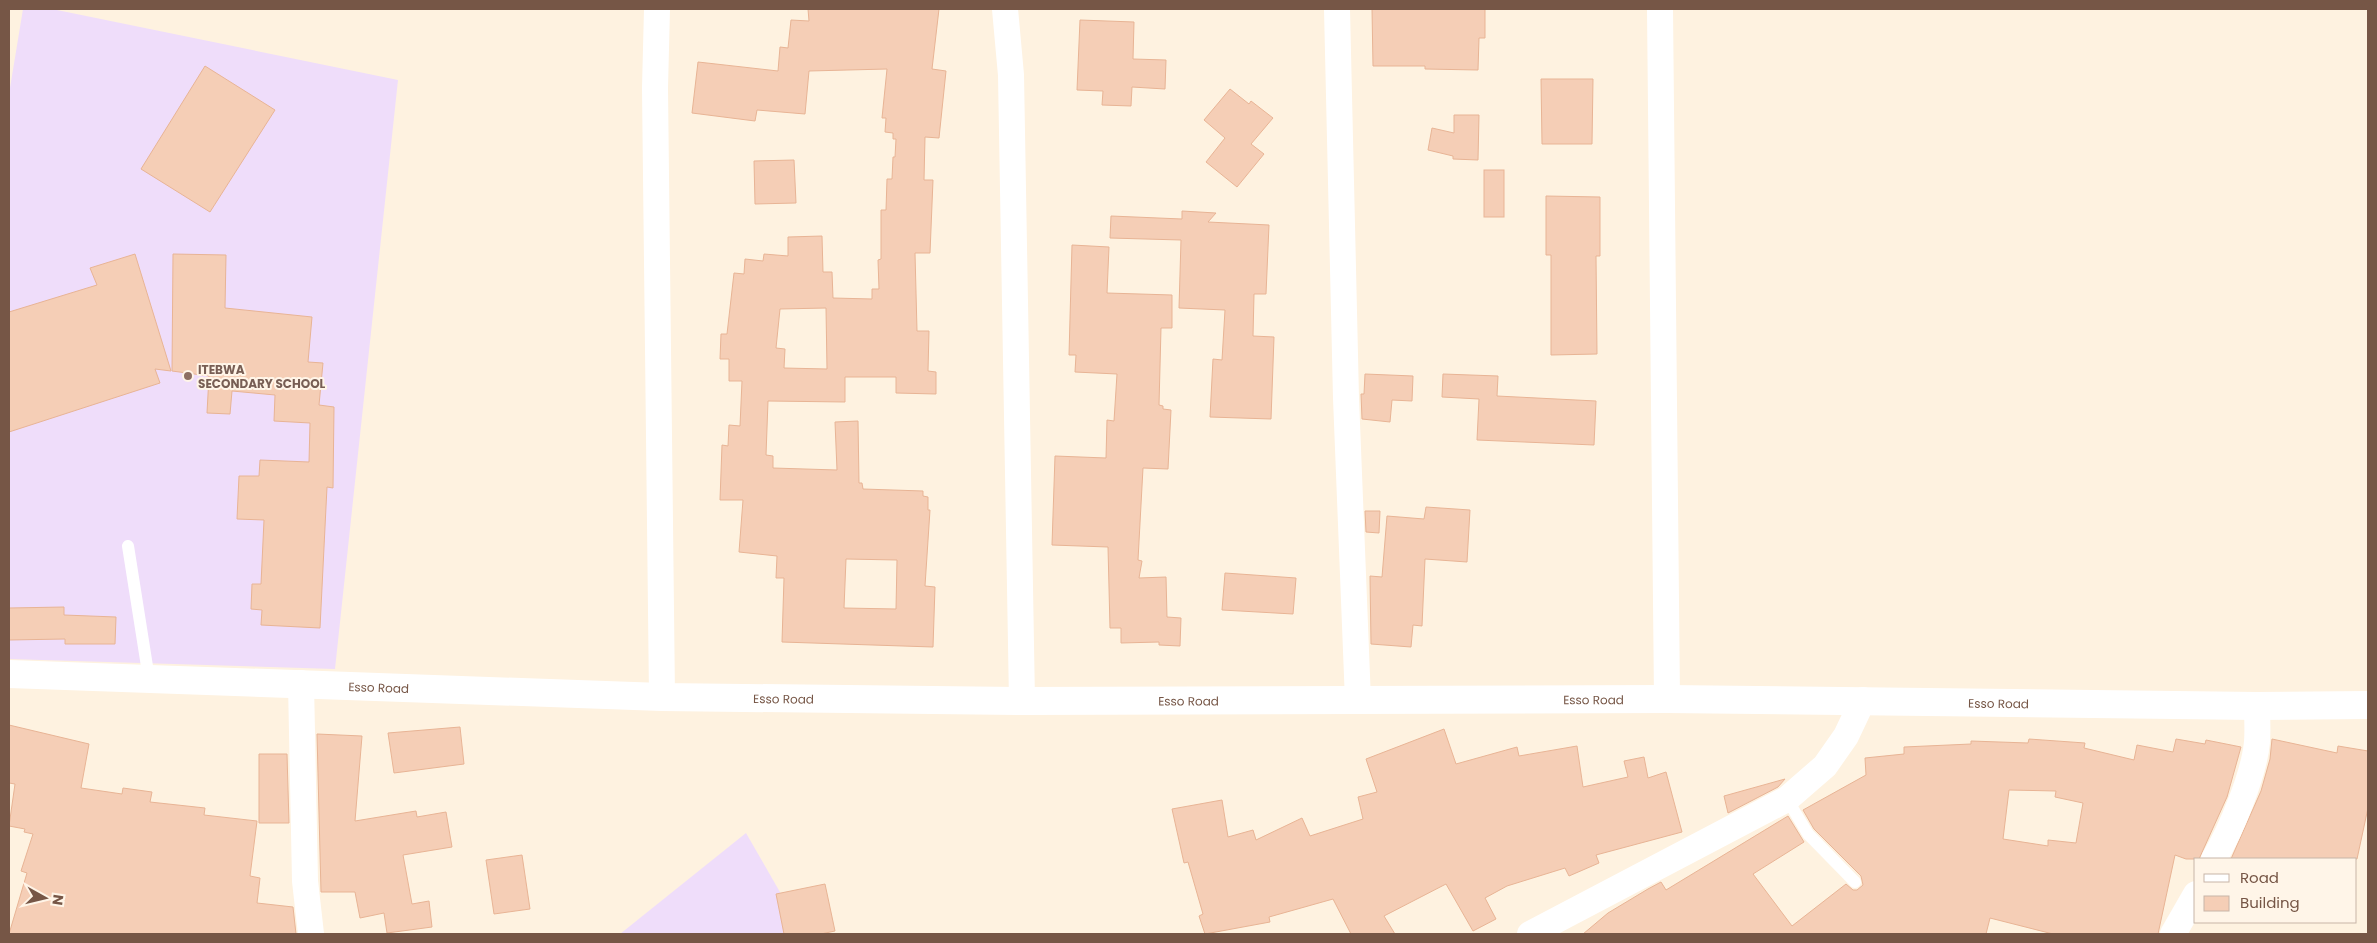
<svg xmlns="http://www.w3.org/2000/svg" width="2377" height="943" viewBox="0 0 2377 943" font-family="Poppins,sans-serif">
  <rect width="100%" height="100%" fill="#fef2e0"/>
  <g fill="#efddfa">
    <path d="M23 9H52L398 80 335 669 9 659V94Z"/>
    <path d="M746 833 804 934H620Z"/>
  </g>
  <g fill="#f5ceb6" stroke="#e8b495" fill-rule="evenodd">
    <path d="M808 9H939L932 69 946 71 939 138 925 137 924 180H933L930 253H915L917 331H929L928 371 936 372V394L896 393V377H845V402L768 401 766 455 773 456V468L837 470 835 422 858 421 859 483H862L863 489 923 491V496L928 497V510H930L925 586 935 587 933 647 782 642 784 578H776L777 556 739 552 743 500H720L722 445 728 446 729 425 740 426 742 381H729V359H720L721 334H727L734 273 744 274 745 259 763 261 764 254 788 256V237L822 236 823 272H832L833 298 872 299V289H879L878 260 881 259V210H886L887 179H892L893 157H895L896 139H893V133L885 132 886 118H882L887 69 809 71 805 114 757 110 755 121 692 113 698 62 778 71 780 47 788 48 791 20 809 21ZM826 308 827 369 784 368 785 349 776 348 780 309ZM846 559 897 560 896 609 844 608Z"/>
    <path d="M1372 9H1485V38H1479L1478 70 1425 69V66H1373Z"/>
    <path d="M1080 20 1134 22 1133 59 1166 60 1165 89 1132 87 1131 106 1102 105 1103 91 1077 90Z"/>
    <path d="M205 66 275 110 210 212 141 169Z"/>
    <path d="M1541 79H1593L1592 144H1542Z"/>
    <path d="M1230 89 1249 104 1251 101 1273 118 1251 144 1264 154 1237 187 1206 162 1225 138 1204 120Z"/>
    <path d="M1454 115H1479L1478 160 1453 159V156L1428 150 1432 128 1454 133Z"/>
    <path d="M794 160 796 203 755 204 754 161Z"/>
    <rect x="1484" y="170" width="20" height="47"/>
    <path d="M1546 196 1600 197V256H1596L1597 354 1551 355V255H1546Z"/>
    <path d="M1182 211 1216 213 1208 222 1269 225 1266 294H1254L1253 336 1274 337 1271 419 1210 417 1213 359 1222 360 1225 310 1179 308 1181 240 1110 238 1111 216 1182 219Z"/>
    <path d="M1072 245 1109 247 1107 293 1172 295V328H1161L1159 405 1163 406V409L1171 410 1168 469 1143 468 1138 560 1142 561 1139 578 1166 577 1167 617 1181 618 1180 646 1159 645V642L1121 643V628H1110L1108 547 1052 545 1055 456 1106 458 1107 420 1114 421 1117 374 1075 372 1076 355H1069Z"/>
    <path d="M135 254 171 371 155 369 160 383 9 432V312L97 285 90 268Z"/>
    <path d="M173 254 226 255 225 308 312 317 308 362 323 363 319 405 334 407 333 488 327 487 320 628 261 625 262 610 251 609 252 584H261L264 520 237 519 239 476H259L260 460 309 462 310 423 274 421 275 395 232 391 230 414 207 413 209 376 172 371Z"/>
    <path d="M1365 374 1413 376 1412 401 1392 400 1390 422 1362 419 1361 394H1364Z"/>
    <path d="M1443 374 1498 376 1497 396 1596 401 1594 445 1477 440 1479 399 1442 397Z"/>
    <path d="M1426 507 1470 510 1467 562 1425 559 1422 626 1413 625 1411 647 1371 644 1370 576 1382 577 1387 516 1424 519Z"/>
    <path d="M1365 511H1380L1379 533 1366 532Z"/>
    <path d="M1225 573 1296 578 1293 614 1222 610Z"/>
    <path d="M64 607V615L116 617 115 644H65V639L9 640V608Z"/>
    <path d="M9 725 89 744 81 788 122 794 123 788 152 792 150 802 205 808 204 815 257 821 250 876 260 878 257 903 293 907 296 934H9L27 873 21 871 33 834 24 832 25 829 9 826 15 784 9 783Z"/>
    <path d="M460 727 464 764 394 773 388 733Z"/>
    <path d="M1444 729 1456 764 1517 747 1519 756 1577 746 1583 787 1628 777 1624 761 1644 757 1648 778 1666 772 1682 832 1596 855 1599 863 1569 876 1565 868 1507 886 1485 898 1496 919 1473 931 1446 884 1384 916 1395 934H1351L1333 899 1269 917 1270 922 1205 934 1199 916 1203 914 1188 862 1184 863 1172 809 1222 800 1228 837 1253 830 1256 840 1302 818 1310 836 1363 819 1358 797 1377 792 1366 759Z"/>
    <path d="M317 734 362 736 355 821 416 811 417 817 446 812 452 847 403 855 412 904 429 901 432 927 387 933 384 913 360 918 355 892H321Z"/>
    <path d="M2029 739 2085 743 2084 748 2134 760 2137 745 2173 752 2176 739 2205 744 2206 740 2241 747 2227 797 2199 859H2186L2175 855 2158 934H2053L1990 918 1986 934H1583L1608 913 1648 889 1661 882 1666 890 1788 816 1804 842 1753 874 1792 926 1846 884 1853 890H1857L1863 885 1861 876 1814 829 1803 810 1866 775 1865 758 1904 754V747L1971 744V741L2028 743ZM2009 790 2056 791 2055 797 2083 803 2076 843 2048 840V846L2003 839Z"/>
    <path d="M2272 739 2337 753 2338 746 2368 751V808L2357 859H2231L2261 791 2270 759Z"/>
    <path d="M259 754H287L289 823H259Z"/>
    <path d="M1785 779 1778 787 1728 813 1724 796Z"/>
    <path d="M522 855 530 909 494 914 486 860Z"/>
    <path d="M825 884 835 931 821 934H784L776 894Z"/>
  </g>
  <g fill="none" stroke-linecap="round" stroke-linejoin="round">
    <g stroke="#fff" stroke-width="12">
      <path d="M128 546 149 679"/>
      <path d="M1787 799 1808 834 1855 882"/>
    </g>
    <g stroke="#fff" stroke-width="26">
      <path d="M657 9 655 88 662 697"/>
      <path d="M1005 9 1011 75 1022 701"/>
      <path d="M1337 9 1346 398 1358 701"/>
      <path d="M1660 9 1667 699"/>
      <path d="M301 683 305 881 311 934"/>
      <path d="M2214 859C2231 830 2254 775 2257 742 2258 730 2257 718 2257 706"/>
      <path d="M1530 934 1787 799 1825 766 1846 736 1863 700"/>
      <path d="M2173 934 2196 894"/>
    </g>
    <path stroke="#fff" stroke-width="28" id="s1" d="M9 674 662 697 1022 701 1667 699 2257 706 2368 705"/>
  </g>
  <circle fill="#8d6e63" stroke="#fff5e8" stroke-width="2" cx="188" cy="376" r="5"/>
  <g text-anchor="middle" dominant-baseline="central" stroke-width="4" stroke-linejoin="round" paint-order="stroke">
    <g font-size="12" font-weight="bold" fill="#785e54" stroke="#fff5e8" text-anchor="start">
      <text x="198" y="369">ITEBWA<tspan x="198" dy="14">SECONDARY SCHOOL</tspan></text>
    </g>
    <g font-size="12" fill="#765646" stroke="#fff5e8">
      <text stroke="none"><textPath href="#s1" startOffset="370">Esso Road</textPath></text>
      <text stroke="none"><textPath href="#s1" startOffset="775">Esso Road</textPath></text>
      <text stroke="none"><textPath href="#s1" startOffset="1585">Esso Road</textPath></text>
      <text stroke="none"><textPath href="#s1" startOffset="1180">Esso Road</textPath></text>
      <text stroke="none"><textPath href="#s1" startOffset="1990">Esso Road</textPath></text>
    </g>
  </g>
  <rect width="2377" height="943" fill="none" stroke="#765646" stroke-width="20"/>
  <rect x="2194" y="858" width="162" height="65" fill="#fff5e8" stroke="#c8b5a7"/>
  <rect x="2204" y="874" width="25" height="8" fill="#ffffff" stroke="#c8b5a7"/>
  <text x="2240" y="883" font-size="15" fill="#765646">Road</text>
  <rect x="2204" y="896" width="25" height="15" fill="#f5ceb6" stroke="#c8b5a7"/>
  <text x="2240" y="908" font-size="15" fill="#765646">Building</text>
  <g transform="translate(45 898) rotate(98)" stroke="#fff5e8" stroke-width="4" paint-order="stroke">
  <path d="M0-4L9 19L0 12L-9 19Z" fill="#765646"/>
  <text y="-8" font-size="14" font-weight="bold" text-anchor="middle" fill="#765646">N</text>
  </g>
</svg>
